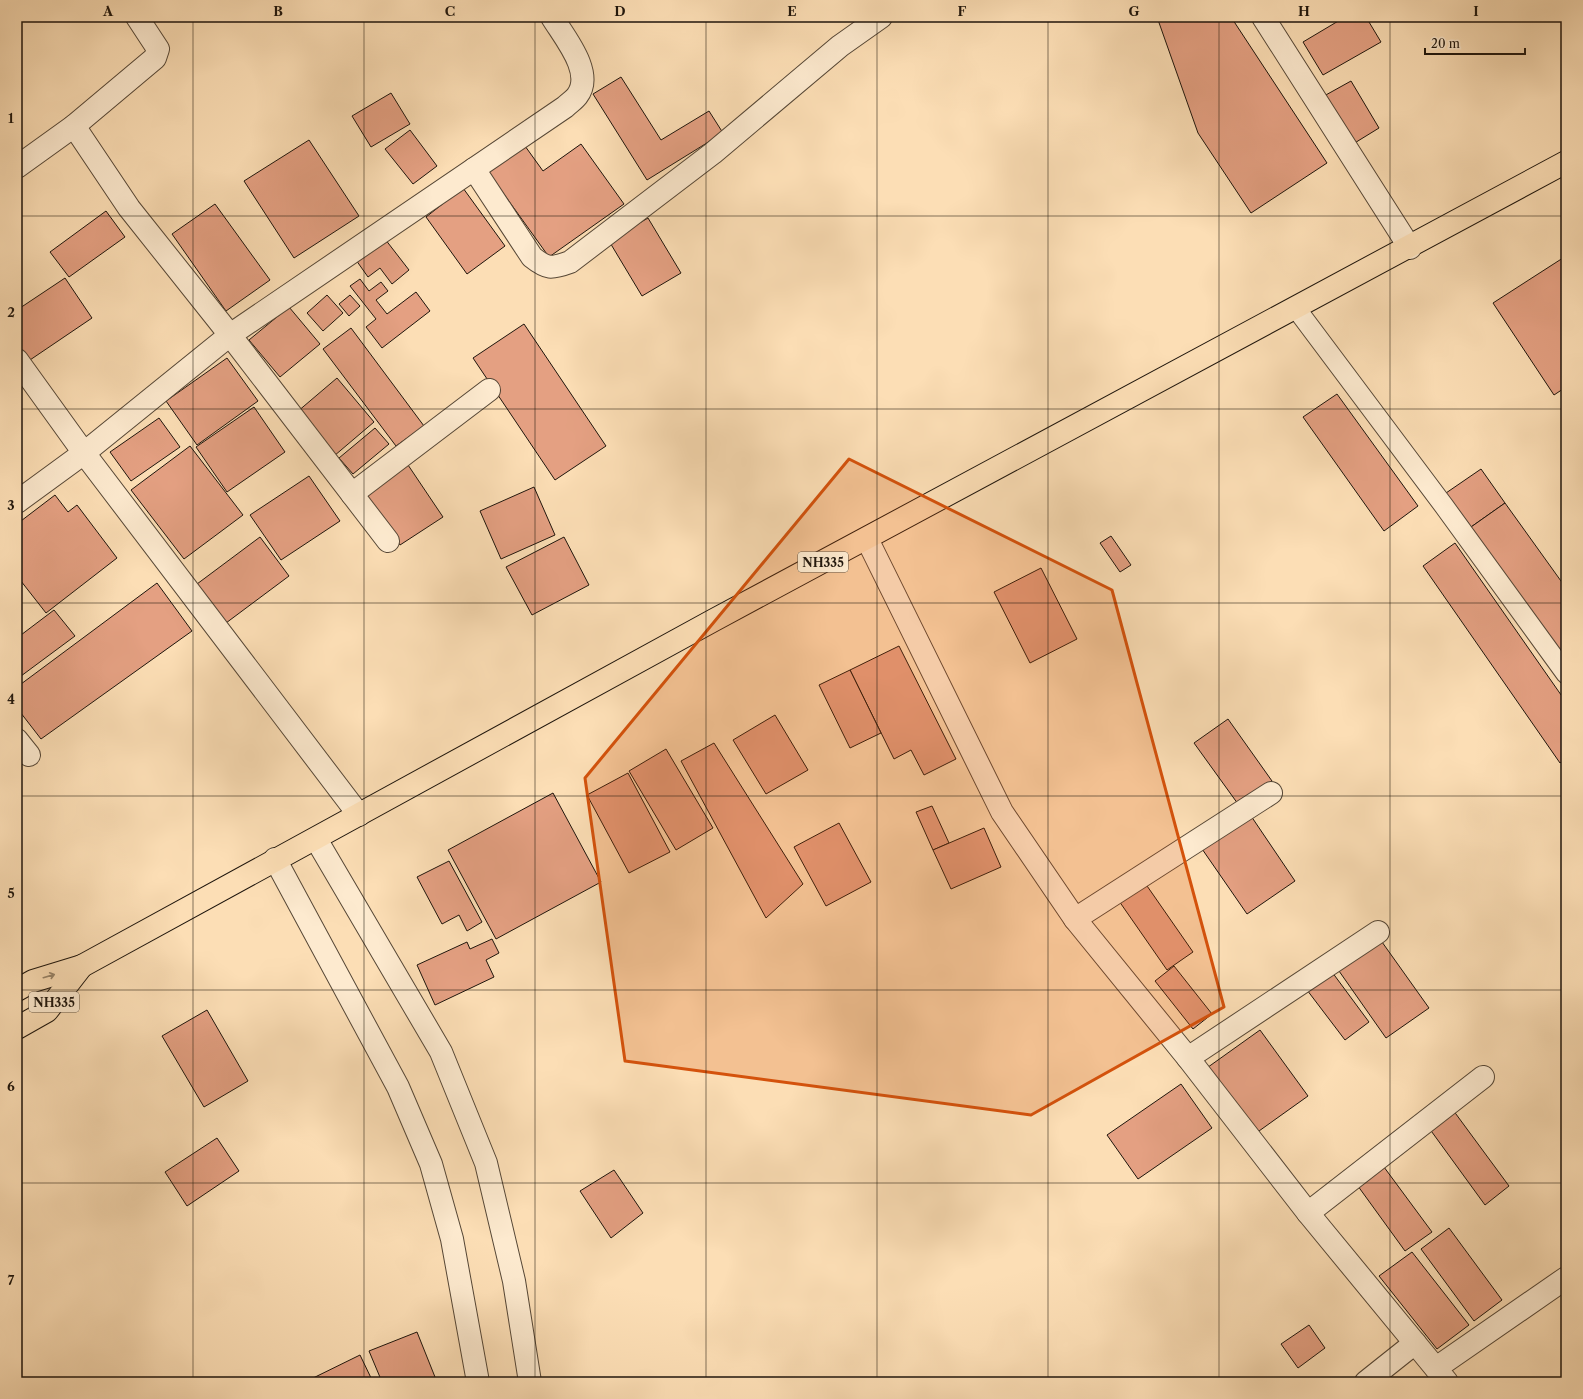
<svg xmlns="http://www.w3.org/2000/svg" width="1583" height="1399" viewBox="0 0 1583 1399" font-family="'Libre Caslon Text',serif">
  <rect width="100%" height="100%" fill="#fcdeb5"/>
  <filter id="stains"><feTurbulence type="fractalNoise" baseFrequency=".005" numOctaves="4"/><feColorMatrix values="0 0 0 0 .2 0 0 0 0 .09 0 0 0 0 .02 0 0 0 .5 -.17"/></filter>
  <radialGradient id="worn" r=".72"><stop offset=".6" stop-color="#630" stop-opacity="0"/><stop offset="1" stop-color="#630" stop-opacity=".3"/></radialGradient>
  <g fill="#e4a082" stroke="#1e150c">
    <path d="M1157 17H1231L1327 163 1251 213 1198 133Z"/>
    <path d="M1345 17H1366L1381 42 1323 75 1303 42Z"/>
    <path d="M621 77 661 140 709 111 723 133 647 180 593 94Z"/>
    <path d="M1351 81 1379 128 1353 144 1324 96Z"/>
    <path d="M391 93 410 124 371 147 352 116Z"/>
    <path d="M410 130 437 166 413 184 385 149Z"/>
    <path d="M309 140 359 216 294 258 244 181Z"/>
    <path d="M581 144 624 204 549 257 488 172 525 146 543 171Z"/>
    <path d="M463 188 505 246 467 274 426 217Z"/>
    <path d="M215 204 270 280 226 311 172 234Z"/>
    <path d="M106 211 125 237 69 277 50 252Z"/>
    <path d="M648 218 681 273 642 296 609 241Z"/>
    <path d="M385 239 409 270 392 284 380 268 368 277 356 260Z"/>
    <path d="M1566 256V387L1554 395 1493 303Z"/>
    <path d="M65 278 92 318 27 362 17 347V310Z"/>
    <path d="M360 279 369 291 381 282 388 291 376 300 387 314 416 292 430 311 382 348 366 327 376 319 350 286Z"/>
    <path d="M327 295 343 313 323 331 307 313Z"/>
    <path d="M350 295 360 306 349 316 339 304Z"/>
    <path d="M289 307 320 344 280 377 249 340Z"/>
    <path d="M524 324 606 446 555 480 473 358Z"/>
    <path d="M351 328 424 426 396 446 323 349Z"/>
    <path d="M227 358 258 401 197 445 166 401Z"/>
    <path d="M337 378 374 422 334 456 297 412Z"/>
    <path d="M1337 394 1418 506 1384 531 1303 417Z"/>
    <path d="M254 407 285 452 227 492 196 447Z"/>
    <path d="M159 418 180 447 131 481 110 452Z"/>
    <path d="M375 428 389 444 353 474 339 458Z"/>
    <path d="M190 446 243 515 184 559 131 490Z"/>
    <path d="M406 462 443 517 400 545 364 491Z"/>
    <path d="M1481 469 1505 503 1471 527 1446 493Z"/>
    <path d="M309 476 340 521 281 560 250 515Z"/>
    <path d="M534 487 555 535 501 559 480 511Z"/>
    <path d="M55 495 68 512 77 505 117 558 46 613 17 576V524Z"/>
    <path d="M1505 503 1566 588V662L1471 527Z"/>
    <path d="M1111 536 1131 565 1120 572 1100 543Z"/>
    <path d="M260 537 289 576 226 623 197 584Z"/>
    <path d="M564 537 589 585 532 615 506 567Z"/>
    <path d="M1455 543 1566 702V758L1560 763 1423 566Z"/>
    <path d="M1041 568 1077 639 1030 663 994 592Z"/>
    <path d="M157 583 192 631 41 739 17 708V687Z"/>
    <path d="M54 610 75 636 17 679V638Z"/>
    <path d="M899 646 956 759 924 775 911 750 894 759 850 670Z"/>
    <path d="M850 670 881 733 850 748 819 685Z"/>
    <path d="M775 715 808 770 766 794 733 740Z"/>
    <path d="M1228 719 1272 781 1238 804 1194 743Z"/>
    <path d="M714 743 803 884 766 918 681 761Z"/>
    <path d="M666 749 713 828 676 850 629 771Z"/>
    <path d="M628 773 670 852 629 873 587 795Z"/>
    <path d="M553 793 601 882 496 939 448 850Z"/>
    <path d="M932 806 949 843 933 850 916 812Z"/>
    <path d="M1249 813 1295 881 1247 914 1200 846Z"/>
    <path d="M839 823 871 882 826 906 794 847Z"/>
    <path d="M984 828 1001 867 951 889 933 850Z"/>
    <path d="M449 861 482 922 467 931 459 915 442 924 417 877Z"/>
    <path d="M1145 883 1193 952 1167 970 1119 901Z"/>
    <path d="M492 939 499 953 486 960 494 977 435 1005 417 965 467 942 470 949Z"/>
    <path d="M1382 942 1429 1008 1386 1038 1339 971Z"/>
    <path d="M1174 966 1212 1014 1193 1029 1155 981Z"/>
    <path d="M1332 972 1369 1022 1345 1040 1307 990Z"/>
    <path d="M207 1010 248 1081 204 1107 162 1036Z"/>
    <path d="M1260 1030 1308 1096 1252 1136 1204 1070Z"/>
    <path d="M1181 1084 1212 1128 1138 1179 1107 1135Z"/>
    <path d="M1453 1110 1509 1186 1485 1205 1429 1128Z"/>
    <path d="M217 1138 239 1171 187 1206 165 1172Z"/>
    <path d="M1381 1163 1432 1232 1405 1251 1355 1182Z"/>
    <path d="M614 1170 643 1213 611 1238 580 1191Z"/>
    <path d="M1449 1228 1502 1300 1474 1321 1421 1249Z"/>
    <path d="M1412 1252 1469 1325 1437 1349 1379 1276Z"/>
    <path d="M1309 1325 1325 1348 1298 1368 1281 1344Z"/>
    <path d="M417 1332 437 1382H382L369 1351Z"/>
    <path d="M360 1355 373 1382H305Z"/>
  </g>
  <g fill="none" stroke-linecap="round" stroke-linejoin="round">
    <defs>
      <path id="lane" d="M1295 307 1444 506 1566 674"/>
      <g id="street">
        <path d="M1263 17 1410 248"/>
        <path d="M74 126 129 208 230 335 388 541"/>
        <path d="M17 167 74 126 155 58 158 49 137 17"/>
        <path d="M474 169 532 257C547 269 551 269 570 262L713 153 840 46 881 17"/>
        <path d="M17 360 84 453 359 815"/>
        <path d="M352 494 489 390"/>
        <path d="M17 502 84 453 230 335 565 107C569 103 574 100 577 96 595 73 564 37 552 17"/>
        <path d="M867 539 1002 812 1075 919 1188 1058 1308 1213 1447 1382"/>
        <path d="M17 740 29 755"/>
        <path d="M316 839 441 1052 486 1163 514 1281 530 1382"/>
        <path d="M275 859 398 1087 431 1164 452 1239 478 1382"/>
        <path d="M1075 919 1271 793"/>
        <path d="M1188 1058 1378 932"/>
        <path d="M1308 1213 1483 1077"/>
        <path d="M1436 1368 1566 1278"/>
        <path d="M1366 1382 1415 1343"/>
      </g>
      <g id="highway">
        <path d="M17 990 33 981 82 966 714 620 1566 162"/>
        <path d="M17 1028 47 1011 82 966"/>
      </g>
    </defs>
    <use href="#lane" stroke="#564736" stroke-width="21"/>
    <use href="#street" stroke="#564736" stroke-width="24"/>
    <use href="#highway" stroke="#1e150c" stroke-width="24"/>
    <use href="#lane" stroke="#fdeacf" stroke-width="19"/>
    <use href="#street" stroke="#fdeacf" stroke-width="22"/>
    <use href="#highway" stroke="#fcdeb5" stroke-width="22"/>
  </g>
  <defs><path id="oneway-shaft" d="M-6 0H5M1.5-3L5.5 0L1.5 3" fill="none" stroke-width="1.6" stroke-linecap="round" stroke-linejoin="round"/></defs>
  <use stroke="#988469" href="#oneway-shaft" transform="translate(49 976) rotate(-16)"/>
  <path fill="#d4520c" fill-opacity="0.2" stroke="#d4520c" stroke-width="3" stroke-linejoin="round" d="M849 459 1112 590 1224 1007 1031 1115 625 1061 585 778Z"/>
  <path fill="none" stroke="#1e150c" stroke-width="1" stroke-opacity="0.55" d="M193 17V1382M364 17V1382M535 17V1382M706 17V1382M877 17V1382M1048 17V1382M1219 17V1382M1390 17V1382M17 216H1566M17 409H1566M17 603H1566M17 796H1566M17 990H1566M17 1183H1566"/>
  <g text-anchor="middle" dominant-baseline="central" stroke-width="4" stroke-linejoin="round" paint-order="stroke">
    <g fill="#fdeacf" stroke="#615546" stroke-width="1">
      <rect x="798" y="552" width="50" height="20" rx="3"/>
      <rect x="29" y="992" width="50" height="20" rx="3"/>
    </g>
    <g font-size="12" font-weight="bold" fill="#1e150c">
      <text x="823" y="562">NH335</text>
      <text x="54" y="1002">NH335</text>
    </g>
  </g>
  <rect width="1583" height="1399" fill="none" stroke="#fcdeb5" stroke-width="44"/>
  <path d="M1425 48v6h100v-6" fill="none" stroke="#1e150c" stroke-width="2"/>
  <text x="1431" y="48" font-size="12" fill="#1e150c" stroke="#fdeacf" stroke-width="3" paint-order="stroke">20 m</text>
  <rect x="22" y="22" width="1539" height="1355" fill="none" stroke="#1e150c" stroke-width="1.5"/>
  <g font-size="13" text-anchor="middle" font-weight="bold" fill="#1e150c">
    <text x="108" y="16">A</text>
    <text x="278" y="16">B</text>
    <text x="450" y="16">C</text>
    <text x="620" y="16">D</text>
    <text x="792" y="16">E</text>
    <text x="962" y="16">F</text>
    <text x="1134" y="16">G</text>
    <text x="1304" y="16">H</text>
    <text x="1476" y="16">I</text>
    <text x="11" y="123">1</text>
    <text x="11" y="317">2</text>
    <text x="11" y="510">3</text>
    <text x="11" y="704">4</text>
    <text x="11" y="898">5</text>
    <text x="11" y="1091">6</text>
    <text x="11" y="1285">7</text>
  </g>
  <rect width="100%" height="100%" filter="url(#stains)"/>
  <rect width="100%" height="100%" fill="url(#worn)"/>
</svg>
